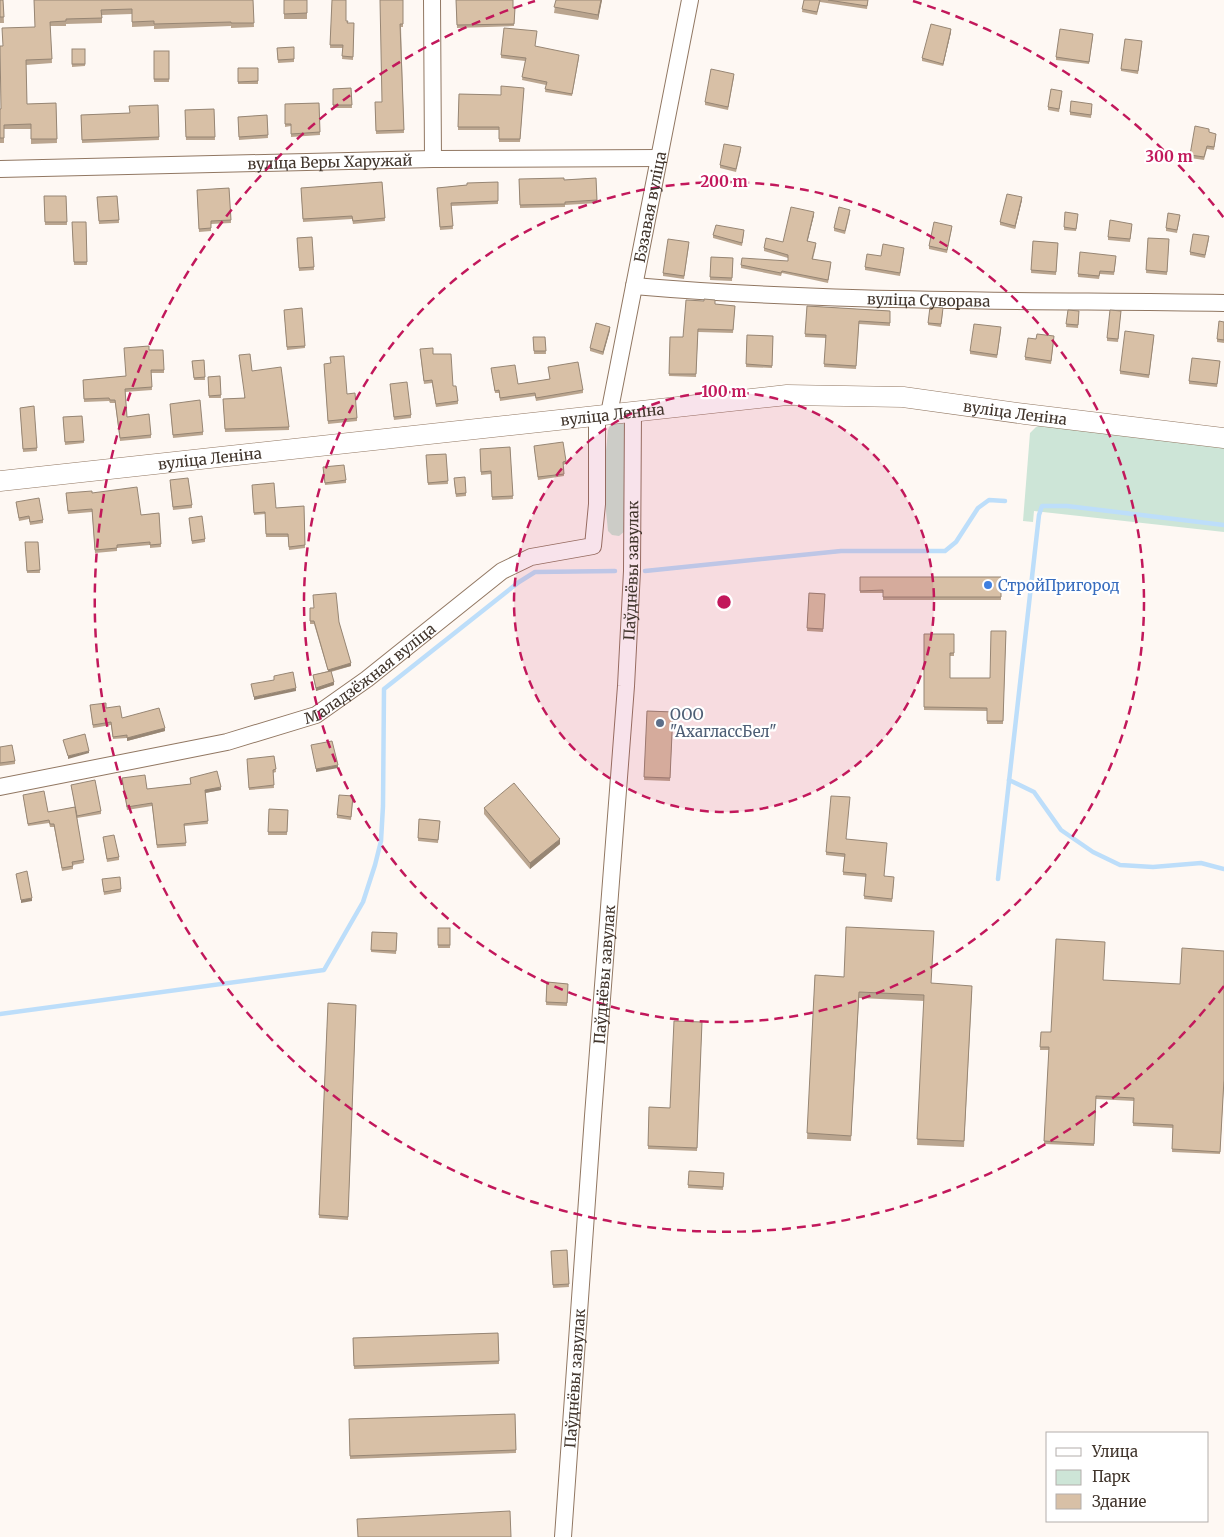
<svg xmlns="http://www.w3.org/2000/svg" width="1224" height="1537" viewBox="0 0 1224 1537" font-family="Merriweather,serif">
  <rect width="100%" height="100%" fill="#fef8f3"/>
  <g fill="#cde5d7">
    <path d="M623 423 627 426 625 531 619 536 612 535 608 531 603 482 608 430 611 424Z"/>
    <path d="M1043 424 1224 448V532L1034 511 1033 522 1023 521 1030 433 1036 427Z"/>
  </g>
  <g fill="none" stroke-linecap="round" stroke-linejoin="round">
    <g stroke="#bddefa" stroke-width="4.5">
      <path d="M645 571 841 551H945L956 542 978 508 989 500 1005 501"/>
      <path d="M1009 780 1034 792 1061 830 1093 852 1120 865 1153 867 1201 863 1224 869"/>
      <path d="M998 879 1039 515 1042 506H1067L1224 525"/>
      <path d="M0 1014 324 970 363 902 375 865 381 841 383 806 384 689 519 582 535 572 615 571"/>
    </g>
    <defs>
      <g id="minor">
        <path d="M432 0 433 159"/>
        <path id="s1" d="M0 169 433 159 659 158"/>
        <path id="s2" d="M634 286C830 303 1028 300 1224 303"/>
        <path id="s3" d="M609 414 690 0"/>
        <path id="s4" d="M0 787 227 742 316 715 367 679 502 571 531 557 593 546 597 504V416"/>
        <path id="s5" d="M563 1537 593 1116 626 686 632 571 633 413"/>
      </g>
      <g id="tertiary">
        <path id="s6" d="M0 481 787 395 903 397 1025 414 1224 438"/>
      </g>
    </defs>
    <use href="#minor" stroke="#917762" stroke-width="18"/>
    <use href="#tertiary" stroke="#917762" stroke-width="21"/>
    <use href="#minor" stroke="#fff" stroke-width="16"/>
    <use href="#tertiary" stroke="#fff" stroke-width="20"/>
  </g>
  <g fill="#baa58f">
    <path d="M0 0H3L4 23H0Z"/>
    <path d="M34 0H253L254 27 231 28V26L154 29V26L132 27V14L102 15V23L66 24V26H50L52 63 26 65 27 104 56 103 57 143 31 144V129H4V143H0V109H1L3 46 35 27Z"/>
    <rect x="284" y="0" width="23" height="19"/>
    <path d="M332 0 347 23H354L353 60 342 59 343 48H330Z"/>
    <path d="M403 0V27H401L404 133 376 134 375 102H382Z"/>
    <path d="M456 0 515 8 514 26 457 28Z"/>
    <path d="M556 0H602L598 20 554 13Z"/>
    <path d="M804 0H868L867 9 820 2 817 15 802 12Z"/>
    <path d="M951 32 943 66 922 61V58Z"/>
    <path d="M1093 37 1089 64 1056 60V57Z"/>
    <path d="M1142 44 1138 74 1121 71V69Z"/>
    <path d="M535 46 579 58 572 96 545 92 546 85 522 80 525 61 501 58V55Z"/>
    <path d="M294 47V62L278 63 277 48Z"/>
    <path d="M72 49H85V66L72 67Z"/>
    <rect x="154" y="51" width="15" height="31"/>
    <rect x="238" y="68" width="20" height="16"/>
    <path d="M734 77 728 110 705 105V102Z"/>
    <path d="M351 88 352 108H333V89Z"/>
    <path d="M524 88 520 142H499V130H458L459 94 501 95Z"/>
    <path d="M1062 94 1059 112 1048 110V107Z"/>
    <path d="M319 103 320 135 291 137V126L285 127V104Z"/>
    <path d="M158 105 159 140 82 143 81 115 130 113Z"/>
    <path d="M1092 107 1091 118 1070 115V112Z"/>
    <path d="M214 109 215 140H186L185 110Z"/>
    <path d="M267 115 268 138 239 140 238 117Z"/>
    <path d="M1209 132 1216 137 1214 150 1207 149 1204 160 1190 158V155Z"/>
    <path d="M741 150 736 172 720 168V165Z"/>
    <path d="M596 178 597 203 565 205V207L520 208 519 179 564 180Z"/>
    <path d="M382 182 385 221 353 224 352 219 303 222 301 188Z"/>
    <path d="M498 182V204L451 206 453 229 440 230 437 188Z"/>
    <path d="M229 188 231 223 211 224V231L199 232 197 190Z"/>
    <path d="M44 196H66L67 225H45Z"/>
    <path d="M117 196 119 223 99 224 97 197Z"/>
    <path d="M1022 200 1015 229 1000 225V222Z"/>
    <path d="M850 213 845 234 834 231V228Z"/>
    <path d="M814 215 807 242 816 246 813 259 831 265 828 283 782 273 781 276 741 268V265L788 261V258L764 251V248L783 242Z"/>
    <path d="M1078 217 1076 231 1064 230V227Z"/>
    <path d="M1180 217 1177 233 1166 231V228Z"/>
    <path d="M72 222H86L87 265H74Z"/>
    <path d="M1132 227 1130 242 1108 240V237Z"/>
    <path d="M952 228 947 253 929 249V246Z"/>
    <path d="M744 233 742 246 713 238V235Z"/>
    <path d="M312 237 314 270 299 271 297 238Z"/>
    <path d="M1148 238 1169 239 1167 275 1146 273Z"/>
    <path d="M1209 239 1205 258 1190 255V252Z"/>
    <path d="M1033 241 1058 243 1056 275 1031 273Z"/>
    <path d="M689 245 684 279 663 276V273Z"/>
    <path d="M904 250 900 276 865 270V267L881 256Z"/>
    <path d="M711 257 733 258 732 281 710 280Z"/>
    <path d="M1116 259 1114 275 1100 274 1099 279 1078 277V274Z"/>
    <path d="M704 301 715 304 735 306 733 333 698 332 696 377 669 376 670 337H683Z"/>
    <path d="M807 306 890 311V326L859 324 856 369 824 367 826 338 805 337Z"/>
    <path d="M302 308 305 348 287 350 284 310Z"/>
    <path d="M1068 310 1079 311 1078 328 1066 327Z"/>
    <path d="M943 311 941 327 928 325V323Z"/>
    <path d="M1121 311 1118 342 1107 341V338Z"/>
    <path d="M1224 322V343L1217 342V339Z"/>
    <path d="M610 330 603 355 590 351V348Z"/>
    <path d="M1001 330 997 358 970 354V351Z"/>
    <path d="M747 335 773 336 772 368 746 367Z"/>
    <path d="M533 337H545L546 354H534Z"/>
    <path d="M1154 338 1149 378 1120 374V371Z"/>
    <path d="M1036 339H1054L1051 364 1025 360V357Z"/>
    <path d="M149 350 164 370V373H151L152 390 125 392 127 417 151 435V438L120 441 115 403H110L109 401 84 402 83 380 126 376Z"/>
    <path d="M420 352 433 354 458 401V404L436 407 432 383 424 384Z"/>
    <path d="M204 360 205 380H194L192 361Z"/>
    <path d="M1220 361 1217 387 1189 384V381Z"/>
    <path d="M324 364 347 394 357 418V421L328 424Z"/>
    <path d="M548 367 583 390V393L536 401 535 396 500 401 499 393H495L491 368 518 384 550 379Z"/>
    <path d="M252 371 289 427V430L225 432 223 399 244 398Z"/>
    <path d="M220 376 221 398H209L208 377Z"/>
    <path d="M390 387 411 415V418L394 420Z"/>
    <path d="M34 406 37 451 23 452 20 408Z"/>
    <path d="M170 406 203 432V435L173 438Z"/>
    <path d="M82 416 84 443 65 445 63 417Z"/>
    <path d="M534 446 566 461V464L563 465 564 476 538 480Z"/>
    <path d="M510 447 513 499 492 500 491 474 481 475 480 449Z"/>
    <path d="M446 454 448 484 428 485 426 455Z"/>
    <path d="M323 470 346 480V483L325 485Z"/>
    <path d="M454 481 466 493V496L456 497Z"/>
    <path d="M170 483 192 505V508L173 510Z"/>
    <path d="M252 485 276 508 304 506 305 548 289 550 288 537H266L265 514 254 515Z"/>
    <path d="M92 493 141 515 159 513 161 547 150 548V545L117 548V551L95 553 92 512 68 514 66 496Z"/>
    <path d="M16 502 43 520V523L30 525 29 519 19 521Z"/>
    <path d="M189 518 205 539V542L192 544Z"/>
    <path d="M25 542H38L40 573H27Z"/>
    <path d="M860 577H1001V600H883V593H860Z"/>
    <path d="M809 593 825 594 823 632 807 631Z"/>
    <path d="M310 608 339 622 351 666 331 672 334 685 316 691 313 675 328 671 314 624H310Z"/>
    <path d="M1006 631 1003 724H987V711L924 710V634H954V656H950V678H990Z"/>
    <path d="M90 705 106 708 122 718 165 731 127 741V738L113 739 111 725 93 728Z"/>
    <path d="M647 711 673 712 670 781 644 780Z"/>
    <path d="M0 747 15 761V764L0 766Z"/>
    <path d="M274 756 276 772 273 773 274 788 249 790 247 762Z"/>
    <path d="M122 778 147 789 191 784 190 778 221 790 205 793 208 824 184 826 186 846 157 848 152 806 127 810Z"/>
    <path d="M71 785 101 811V814L77 818 84 863 73 865V869L62 871 54 827H50L49 823 28 826 23 795 48 812 75 807Z"/>
    <path d="M353 799 351 820 337 818V815Z"/>
    <path d="M484 808 560 844 530 869 484 814Z"/>
    <path d="M269 809 288 810 287 835H268Z"/>
    <path d="M419 819 440 821 438 843 418 841Z"/>
    <path d="M103 837 119 857V860L107 862Z"/>
    <path d="M846 839 884 876 894 880 892 902 864 899 866 877 843 875 844 857 826 855V852Z"/>
    <path d="M102 879 121 889V892L104 895Z"/>
    <rect x="438" y="928" width="12" height="20"/>
    <path d="M372 932 397 933 396 954 371 952Z"/>
    <path d="M815 975 931 983 972 991 964 1147 917 1145 924 1001 859 998 851 1141 807 1139Z"/>
    <path d="M1103 980 1224 1082 1220 1154 1172 1152 1173 1128 1133 1126 1134 1101 1096 1099 1094 1146 1044 1144 1049 1050H1040L1041 1032H1051Z"/>
    <path d="M547 982 568 984 567 1006 546 1005Z"/>
    <path d="M328 1003 356 1005 348 1220 319 1218Z"/>
    <path d="M702 1022 697 1151 648 1149 649 1107 670 1108Z"/>
    <path d="M689 1171 724 1173 723 1190 688 1188Z"/>
    <path d="M567 1250 569 1287 553 1288 551 1251Z"/>
    <path d="M498 1333 499 1364 354 1369 353 1338Z"/>
    <path d="M515 1414 516 1453 350 1459 349 1419Z"/>
  </g>
  <g fill="#978674">
    <path d="M601 0H602L598 20V15Z"/>
    <path d="M951 29V32L943 66V64Z"/>
    <path d="M1022 197V200L1015 229V226Z"/>
    <path d="M814 212V215L807 244V241Z"/>
    <path d="M610 327V330L603 355V352Z"/>
    <path d="M351 663V666L328 672V670Z"/>
    <path d="M334 682V685L316 691V688Z"/>
    <path d="M296 688V691L254 700V697Z"/>
    <path d="M165 728V731L127 741V738Z"/>
    <path d="M89 751V753L68 759V756Z"/>
    <path d="M338 765V768L316 772V769Z"/>
    <path d="M221 787V790L205 793V790Z"/>
    <path d="M560 839V844L530 869V863Z"/>
    <path d="M32 898V901L21 903V900Z"/>
  </g>
  <g fill="#d8c0a6" stroke="#978674">
    <path d="M0 0H3L4 17H0Z"/>
    <path d="M34 0H253L254 23H231V22L154 24V21L132 22V9L101 10 102 18 66 19V21L50 22 52 59 26 60 27 104 56 103 57 139H31V124L4 125V138H0V109H1L0 46H3L2 28 35 27Z"/>
    <path d="M284 0H307V13L284 14Z"/>
    <path d="M332 0H346V21H348L347 23H354L353 57 342 56 343 45H330Z"/>
    <path d="M380 0H403V24H400L404 130 376 131 375 102H382Z"/>
    <path d="M456 0H513V8H515L514 24 457 25Z"/>
    <path d="M556 0H601L598 15 554 7Z"/>
    <path d="M804 0H820L817 12 802 9Z"/>
    <path d="M828 0H868L867 6Z"/>
    <path d="M931 24 951 29 943 64 922 58Z"/>
    <path d="M504 28 537 31 535 46 579 55 572 94 545 89 547 82 522 77 526 58 501 55Z"/>
    <path d="M1060 29 1093 34 1089 62 1056 57Z"/>
    <path d="M1125 39 1142 41 1138 71 1121 69Z"/>
    <path d="M294 47V59L278 60 277 48Z"/>
    <rect x="72" y="49" width="13" height="15"/>
    <rect x="154" y="51" width="15" height="28"/>
    <path d="M238 68H258V81L238 82Z"/>
    <path d="M711 69 734 74 728 107 705 102Z"/>
    <path d="M501 86 524 88 520 139H499V127H458L459 94 501 95Z"/>
    <path d="M351 88 352 105H333V89Z"/>
    <path d="M1051 89 1062 91 1059 109 1048 107Z"/>
    <path d="M1071 101 1092 104 1091 115 1070 112Z"/>
    <path d="M319 103 320 132 291 134V124H285V104Z"/>
    <path d="M158 105 159 137 82 140 81 115 130 113 129 106Z"/>
    <path d="M214 109 215 137H186L185 110Z"/>
    <path d="M267 115 268 135 239 137 238 117Z"/>
    <path d="M1195 126 1209 129V132L1216 134 1214 147 1207 146 1204 157 1190 155Z"/>
    <path d="M724 144 741 147 736 169 720 165Z"/>
    <path d="M564 178V180L596 178 597 200 565 202V204L520 205 519 179Z"/>
    <path d="M382 182 385 218 353 221 352 216 303 219 301 188Z"/>
    <path d="M498 182V201L451 203 453 226 440 227 437 188 467 185V183Z"/>
    <path d="M229 188 231 220 211 221V228L199 229 197 190Z"/>
    <path d="M1007 194 1022 197 1015 226 1000 222Z"/>
    <path d="M44 196H66L67 222H45Z"/>
    <path d="M117 196 119 220 99 221 97 197Z"/>
    <path d="M791 207 814 212 807 241 816 243 812 259 831 262 828 280 782 271 781 273 741 265 742 258 788 261V255L764 248 766 238 783 242Z"/>
    <path d="M839 207 850 210 845 231 834 228Z"/>
    <path d="M1065 212 1078 214 1076 229 1064 227Z"/>
    <path d="M1168 213 1180 215 1177 230 1166 228Z"/>
    <path d="M1110 220 1132 224 1130 239 1108 237Z"/>
    <path d="M72 222H86L87 262H74Z"/>
    <path d="M934 222 952 226 947 250 929 246Z"/>
    <path d="M716 225 744 230 742 243 713 235Z"/>
    <path d="M1193 234 1209 236 1205 255 1190 252Z"/>
    <path d="M312 237 314 267 299 268 297 238Z"/>
    <path d="M1148 238 1169 239 1167 272 1146 270Z"/>
    <path d="M668 239 689 242 684 276 663 273Z"/>
    <path d="M1033 241 1058 243 1056 272 1031 270Z"/>
    <path d="M883 244 904 248 900 273 865 267 867 254 881 256Z"/>
    <path d="M1080 252 1116 256 1114 272 1100 271 1099 276 1078 274Z"/>
    <path d="M711 257 733 258 732 278 710 277Z"/>
    <path d="M704 299 715 300V304L735 306 733 330 698 329 696 374H669L670 337H683L686 300 704 301Z"/>
    <path d="M807 306 890 311V323L859 321 856 366 824 364 826 335 805 334Z"/>
    <path d="M930 307 943 308 941 324 928 323Z"/>
    <path d="M302 308 305 346 287 347 284 310Z"/>
    <path d="M1068 310 1079 311 1078 325 1066 324Z"/>
    <path d="M1110 310 1121 311 1118 339 1107 338Z"/>
    <path d="M1219 321 1224 322V340L1217 339Z"/>
    <path d="M596 323 610 327 603 352 590 348Z"/>
    <path d="M974 324 1001 327 997 355 970 351Z"/>
    <path d="M1125 331 1154 335 1149 375 1120 371Z"/>
    <path d="M1037 334 1054 336 1051 361 1025 357 1028 338 1036 339Z"/>
    <path d="M747 335 773 336 772 366 746 364Z"/>
    <path d="M533 337H545L546 351H534Z"/>
    <path d="M149 346V350H163L164 370H151L152 387 125 389 127 417 149 414 151 435 120 438 115 400H110L109 398 84 399 83 380 126 376 124 348Z"/>
    <path d="M433 348V354H451L453 386H456L458 401 436 404 432 380 424 381 420 349Z"/>
    <path d="M250 354 252 371 281 367 289 427 225 429 223 399 245 398 239 355Z"/>
    <path d="M344 356 347 394 355 393 357 418 328 421 324 364 331 363 330 357Z"/>
    <path d="M1192 358 1220 361 1217 384 1189 381Z"/>
    <path d="M204 360 205 377 194 378 192 361Z"/>
    <path d="M578 362 583 390 536 398 535 393 500 398 499 390 495 391 491 368 515 365 518 384 550 379 548 367Z"/>
    <path d="M220 376 221 395 209 396 208 377Z"/>
    <path d="M407 382 411 415 394 417 390 384Z"/>
    <path d="M200 400 203 432 173 435 170 404Z"/>
    <path d="M34 406 37 448 23 449 20 408Z"/>
    <path d="M82 416 84 441 65 442 63 417Z"/>
    <path d="M563 442 566 461 563 462 564 474 538 477 534 446Z"/>
    <path d="M510 447 513 496 492 497 491 471 481 472 480 449Z"/>
    <path d="M446 454 448 481 428 483 426 455Z"/>
    <path d="M344 465 346 480 325 483 323 467Z"/>
    <path d="M465 477 466 493 456 494 454 478Z"/>
    <path d="M188 478 192 505 173 507 170 480Z"/>
    <path d="M274 483 276 508 304 506 305 545 289 547 288 534H266L265 512 254 513 252 485Z"/>
    <path d="M137 487 141 515 159 513 161 544 150 545V542L117 545V548L95 550 92 509 68 511 66 493 92 491V493Z"/>
    <path d="M39 498 43 520 30 522 29 516 19 518 16 502Z"/>
    <path d="M202 516 205 539 192 541 189 518Z"/>
    <path d="M25 542H38L40 570 27 571Z"/>
    <path d="M860 577H1001V597H883V590L860 591Z"/>
    <path d="M336 593 339 622 351 663 328 670 314 621H310V608H314L313 595Z"/>
    <path d="M809 593 825 594 823 629 807 628Z"/>
    <path d="M991 631H1006L1003 721H987V708L924 707V634H954V653H950V678H990Z"/>
    <path d="M331 671 334 682 316 688 313 675Z"/>
    <path d="M293 672 296 688 254 697 251 684 274 680V676Z"/>
    <path d="M106 703V708L120 706 122 718 159 708 165 728 127 738V735L113 737 111 722 93 725 90 705Z"/>
    <path d="M647 711 673 712 670 778 644 777Z"/>
    <path d="M85 734 89 751 68 756 63 740Z"/>
    <path d="M332 741 338 765 316 769 311 745Z"/>
    <path d="M12 745 15 761 0 763V747Z"/>
    <path d="M274 756 276 769 273 770 274 785 249 788 247 759Z"/>
    <path d="M217 771 221 787 205 790 208 821 184 824 186 843 157 845 152 803 127 807 122 778 145 775 147 789 191 784 190 778Z"/>
    <path d="M95 780 101 811 77 816 71 785Z"/>
    <path d="M514 783 560 839 530 863 484 808Z"/>
    <path d="M44 791 48 812 75 807 84 860 72 862 73 866 62 868 54 824H50L49 820 28 824 23 795Z"/>
    <path d="M339 795 353 796 351 817 337 815Z"/>
    <path d="M831 796 850 797 846 839 887 843 884 876 894 877 892 899 864 896 866 874 843 872 845 854 826 852Z"/>
    <path d="M269 809 288 810 287 832H268Z"/>
    <path d="M419 819 440 821 438 840 418 838Z"/>
    <path d="M114 835 119 857 107 859 103 837Z"/>
    <path d="M27 871 32 898 21 900 16 874Z"/>
    <path d="M120 877 121 889 104 892 102 879Z"/>
    <path d="M846 927 934 931 931 983 972 986 964 1141 917 1139 924 995 859 992 851 1136 807 1133 815 975 844 977Z"/>
    <rect x="438" y="928" width="12" height="17"/>
    <path d="M372 932 397 933 396 951 371 950Z"/>
    <path d="M1056 939 1105 942 1103 980 1180 984 1182 948 1224 951V1079L1220 1152 1172 1149 1173 1125 1133 1123 1134 1098 1096 1096 1094 1144 1044 1141 1049 1047H1040L1041 1032H1051Z"/>
    <path d="M547 982 568 984 567 1003 546 1002Z"/>
    <path d="M328 1003 356 1005 348 1217 319 1215Z"/>
    <path d="M674 1021 702 1022 697 1148 648 1146 649 1107 670 1108Z"/>
    <path d="M689 1171 724 1173 723 1187 688 1185Z"/>
    <path d="M567 1250 569 1284 553 1285 551 1251Z"/>
    <path d="M498 1333 499 1361 354 1366 353 1338Z"/>
    <path d="M515 1414 516 1450 350 1456 349 1419Z"/>
    <path d="M510 1511 511 1537H358L357 1519Z"/>
  </g>
  <circle cx="724" cy="602" r="210" fill="#c2185b" fill-opacity=".12"/>
  <g fill="none" stroke="#c2185b" stroke-width="2.5" stroke-dasharray="9 6">
    <circle cx="724" cy="602" r="210"/>
    <circle cx="724" cy="602" r="420"/>
    <path d="M1224 986A630 630 0 1 1 535 1M913 1A630 630 0 0 1 1224 218"/>
  </g>
  <circle fill="#3f7fe0" stroke="#fff" stroke-width="2" cx="988" cy="585" r="5"/>
  <circle fill="#5c6f8a" stroke="#fff" stroke-width="2" cx="660" cy="723" r="5"/>
  <g text-anchor="middle" dominant-baseline="central" stroke-width="4.5" stroke-linejoin="round" paint-order="stroke">
    <g font-size="15" fill="#41352c" stroke="#fff">
      <text stroke="none"><textPath href="#s1" startOffset="330">вуліца Веры Харужай</textPath></text>
      <text stroke="none"><textPath href="#s3" startOffset="211">Бэзавая вуліца</textPath></text>
      <text stroke="none"><textPath href="#s2" startOffset="295">вуліца Суворава</textPath></text>
      <text stroke="none"><textPath href="#s6" startOffset="1021">вуліца Леніна</textPath></text>
      <text stroke="none"><textPath href="#s6" startOffset="616">вуліца Леніна</textPath></text>
      <text stroke="none"><textPath href="#s6" startOffset="211">вуліца Леніна</textPath></text>
      <text stroke="none"><textPath href="#s5" startOffset="969">Паўднёвы завулак</textPath></text>
      <text stroke="none"><textPath href="#s4" startOffset="392">Маладзёжная вуліца</textPath></text>
      <text stroke="none"><textPath href="#s5" startOffset="564">Паўднёвы завулак</textPath></text>
      <text stroke="none"><textPath href="#s5" startOffset="159">Паўднёвы завулак</textPath></text>
    </g>
    <g font-size="15" fill="#366cbe" stroke="#fff" text-anchor="start">
      <text x="998" y="585">СтройПригород</text>
    </g>
    <g font-size="15" fill="#4e5e75" stroke="#fff" text-anchor="start">
      <text x="670" y="714">ООО<tspan x="670" dy="17">"АхаглассБел"</tspan></text>
    </g>
  </g>
  <circle cx="724" cy="602" r="8" fill="#c2185b" stroke="#fff" stroke-width="2.5"/>
  <g font-size="15" text-anchor="middle" font-weight="bold" fill="#c2185b" stroke="#fff" stroke-width="4.5" stroke-linejoin="round" paint-order="stroke">
    <text x="1169" y="162">300 m</text>
    <text x="724" y="187">200 m</text>
    <text x="724" y="397">100 m</text>
  </g>
  <rect x="1046" y="1432" width="162" height="90" fill="#ffffff" stroke="#b3aeab"/>
  <rect x="1056" y="1448" width="25" height="8" fill="#ffffff" stroke="#b3aeab"/>
  <text x="1092" y="1457" font-size="15" fill="#41352c">Улица</text>
  <rect x="1056" y="1470" width="25" height="15" fill="#cde5d7" stroke="#b3aeab"/>
  <text x="1092" y="1482" font-size="15" fill="#41352c">Парк</text>
  <rect x="1056" y="1494" width="25" height="15" fill="#d8c0a6" stroke="#b3aeab"/>
  <text x="1092" y="1507" font-size="15" fill="#41352c">Здание</text>
</svg>
